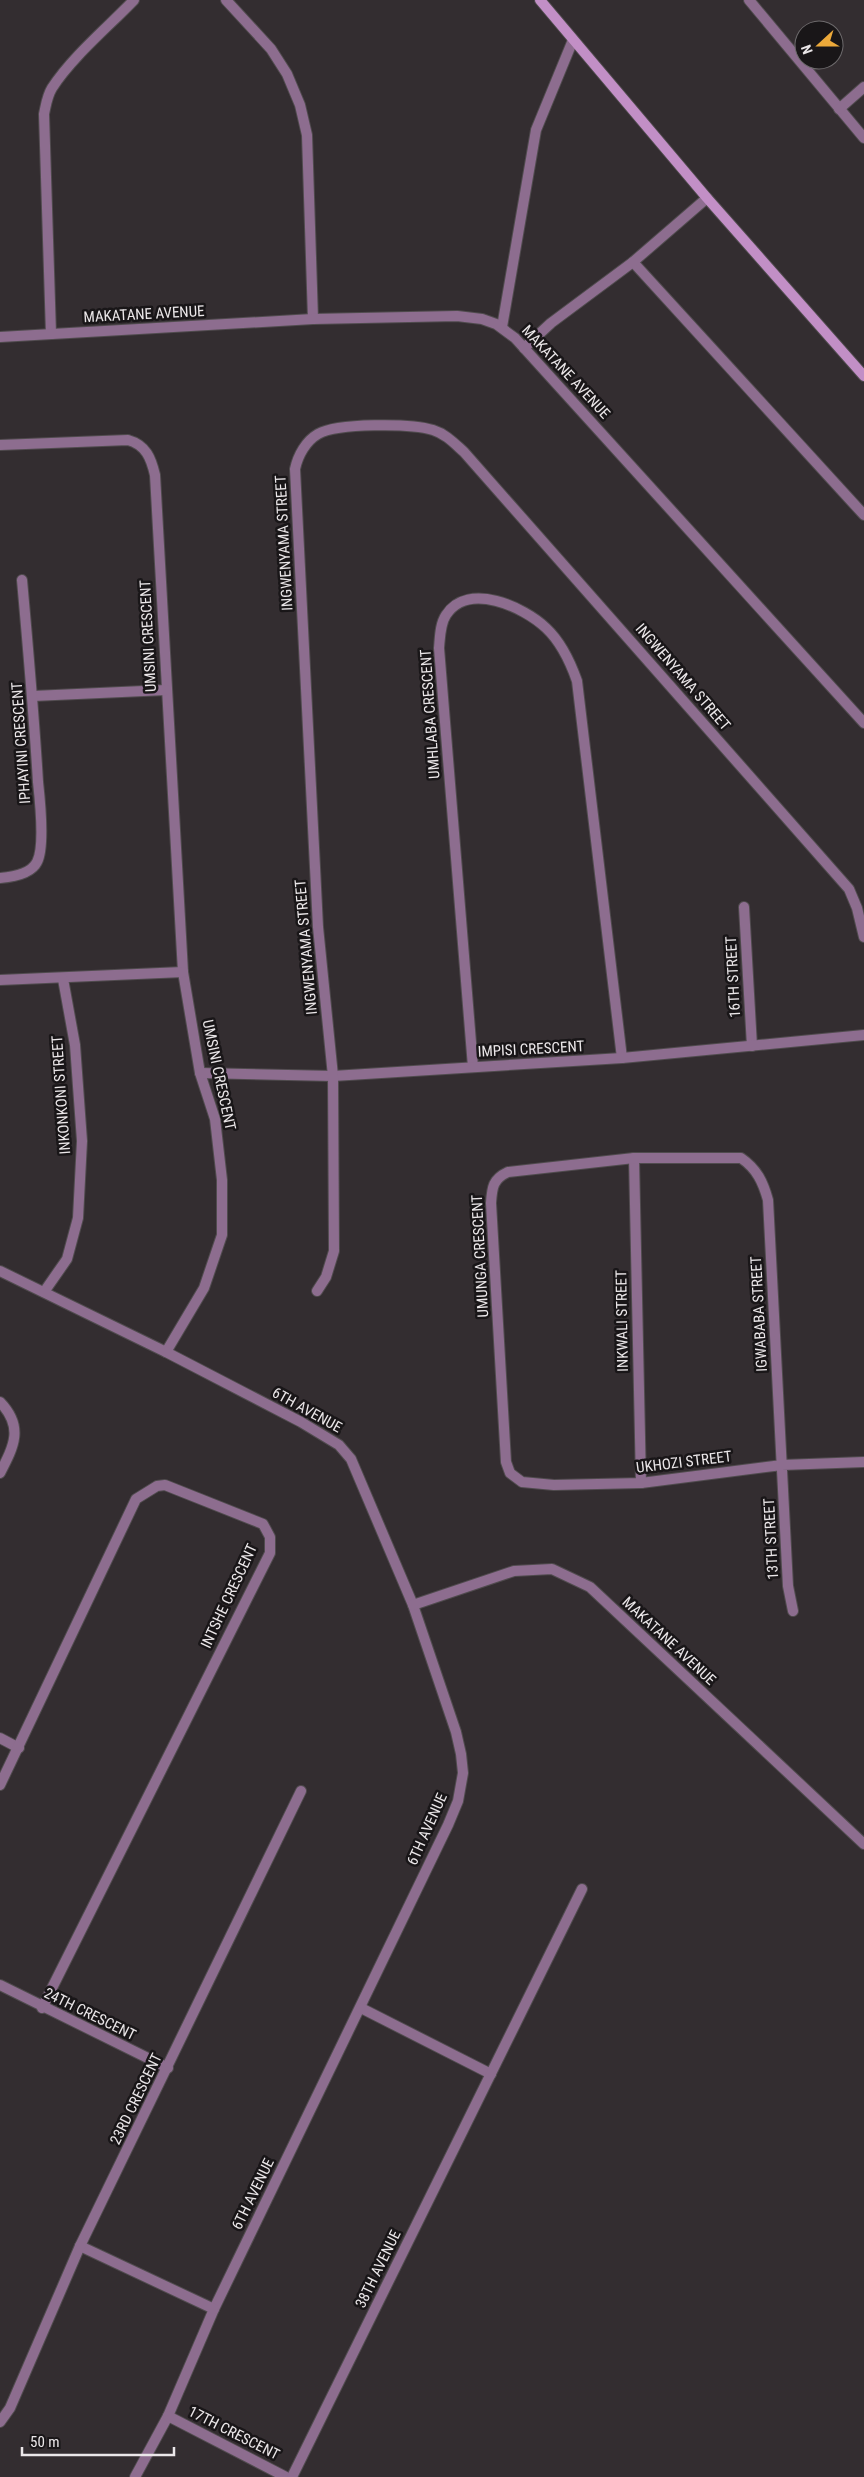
<svg xmlns="http://www.w3.org/2000/svg" width="864" height="2477" viewBox="0 0 864 2477" font-family="'Roboto Condensed',sans-serif">
  <rect width="100%" height="100%" fill="#332d30"/>
  <g fill="none" stroke-linecap="round" stroke-linejoin="round">
    <defs>
      <g id="street">
        <path d="M226 0 271 49 287 74 300 105 307 135 313 319"/>
        <path d="M749 0 864 138"/>
        <path d="M839 109 864 87"/>
        <path d="M633 262 864 515"/>
        <path d="M502 327 536 130 573 40"/>
        <path d="M51 334 44 114C46 105 47 96 52 88 72 57 108 27 134 0"/>
        <path d="M0 337 313 319 457 316 482 319 496 324 515 338 864 723"/>
        <path d="M524 348 551 323 633 262 707 198"/>
        <path d="M0 445 128 440C146 445 151 458 155 475L183 972 200 1073 215 1119 222 1180V1235L204 1288 166 1352"/>
        <path d="M33 696 166 690"/>
        <path d="M0 878C12 877 31 874 37 862 45 847 40 800 38 782 34 715 28 647 22 580"/>
        <path d="M744 907 752 1046"/>
        <path d="M0 980 183 972"/>
        <path d="M473 1067 439 648C440 637 440 624 446 615 468 581 524 607 546 628 561 642 570 661 577 681L622 1058"/>
        <path d="M200 1073 333 1076 622 1058 864 1035"/>
        <path d="M634 1158 641 1483"/>
        <path d="M0 1271 166 1352 301 1422 339 1445 351 1459 413 1605 456 1732 461 1754 463 1773 458 1801 448 1825 214 2309 168 2416 135 2477"/>
        <path d="M317 1291 326 1277 334 1251 333 1076 318 927 295 469C298 455 306 441 318 434 337 423 411 423 433 430 446 434 455 444 464 452L849 889 857 908 864 937"/>
        <path d="M44 1292 67 1259 78 1218 82 1141 75 1045 63 979"/>
        <path d="M0 1402C24 1427 14 1446 0 1473"/>
        <path d="M413 1605 514 1571 552 1569 590 1587 864 1844"/>
        <path d="M793 1611 788 1586 768 1200C763 1182 757 1169 741 1158H634L508 1172C493 1179 492 1187 491 1203L506 1462 510 1473 522 1482 554 1485 641 1483 782 1465 864 1462"/>
        <path d="M0 1738 19 1748"/>
        <path d="M0 1785 136 1499 157 1486 165 1485 263 1524 270 1537V1553L42 2008"/>
        <path d="M0 1985 168 2068"/>
        <path d="M361 2008 491 2074"/>
        <path d="M80 2246 214 2309"/>
        <path d="M168 2416 286 2477"/>
        <path d="M0 2422 10 2408 80 2246 301 1791"/>
        <path d="M292 2477 582 1889"/>
      </g>
      <path id="secondary" d="M540 0 707 198 864 376"/>
    </defs>
    <use href="#street" stroke="#504b4e" stroke-width="12"/>
    <use href="#secondary" stroke="#504b4e" stroke-width="12"/>
    <use href="#street" stroke="#8d6d8f" stroke-width="10"/>
    <use href="#secondary" stroke="#c28fc6" stroke-width="10"/>
  </g>
  <g text-anchor="middle" dominant-baseline="central" stroke-width="5" stroke-linejoin="round" paint-order="stroke">
    <g font-size="15" fill="#ebe7e9" stroke="#191618">
      <text transform="translate(144 314) rotate(-3)">MAKATANE AVENUE</text>
      <text transform="translate(566 372) rotate(47)">MAKATANE AVENUE</text>
      <text transform="translate(284 543) rotate(-93)">INGWENYAMA STREET</text>
      <text transform="translate(148 636) rotate(-93)">UMSINI CRESCENT</text>
      <text transform="translate(683 677) rotate(49)">INGWENYAMA STREET</text>
      <text transform="translate(430 714) rotate(-94)">UMHLABA CRESCENT</text>
      <text transform="translate(21 743) rotate(-94)">IPHAYINI CRESCENT</text>
      <text transform="translate(306 947) rotate(-95)">INGWENYAMA STREET</text>
      <text transform="translate(733 977) rotate(-93)">16TH STREET</text>
      <text transform="translate(531 1049) rotate(-3)">IMPISI CRESCENT</text>
      <text transform="translate(219 1075) rotate(78)">UMSINI CRESCENT</text>
      <text transform="translate(61 1095) rotate(-94)">INKONKONI STREET</text>
      <text transform="translate(480 1256) rotate(-93)">UMUNGA CRESCENT</text>
      <text transform="translate(759 1314) rotate(-93)">IGWABABA STREET</text>
      <text transform="translate(622 1321) rotate(-91)">INKWALI STREET</text>
      <text transform="translate(307 1410) rotate(29)">6TH AVENUE</text>
      <text transform="translate(684 1462) rotate(-7)">UKHOZI STREET</text>
      <text transform="translate(771 1539) rotate(-93)">13TH STREET</text>
      <text transform="translate(229 1596) rotate(-65)">INTSHE CRESCENT</text>
      <text transform="translate(669 1641) rotate(43)">MAKATANE AVENUE</text>
      <text transform="translate(427 1829) rotate(-66)">6TH AVENUE</text>
      <text transform="translate(90 2014) rotate(26)">24TH CRESCENT</text>
      <text transform="translate(136 2099) rotate(-64)">23RD CRESCENT</text>
      <text transform="translate(253 2194) rotate(-64)">6TH AVENUE</text>
      <text transform="translate(378 2269) rotate(-64)">38TH AVENUE</text>
      <text transform="translate(234 2433) rotate(27)">17TH CRESCENT</text>
    </g>
  </g>
  <g transform="translate(819 45) rotate(249)"><circle r="24" fill="#191618" stroke="#6d6a6c"/>
  <path d="M0-4L9 19L0 12L-9 19Z" fill="#eca93a"/>
  <text y="-8" font-size="14" font-weight="bold" text-anchor="middle" fill="#ebe7e9">N</text>
  </g>
  <path d="M22 2447v8h152v-8" fill="none" stroke="#ebe7e9" stroke-width="2.5"/>
  <text x="30" y="2447" font-size="15" fill="#ebe7e9" stroke="#191618" stroke-width="4" paint-order="stroke">50 m</text>
</svg>
